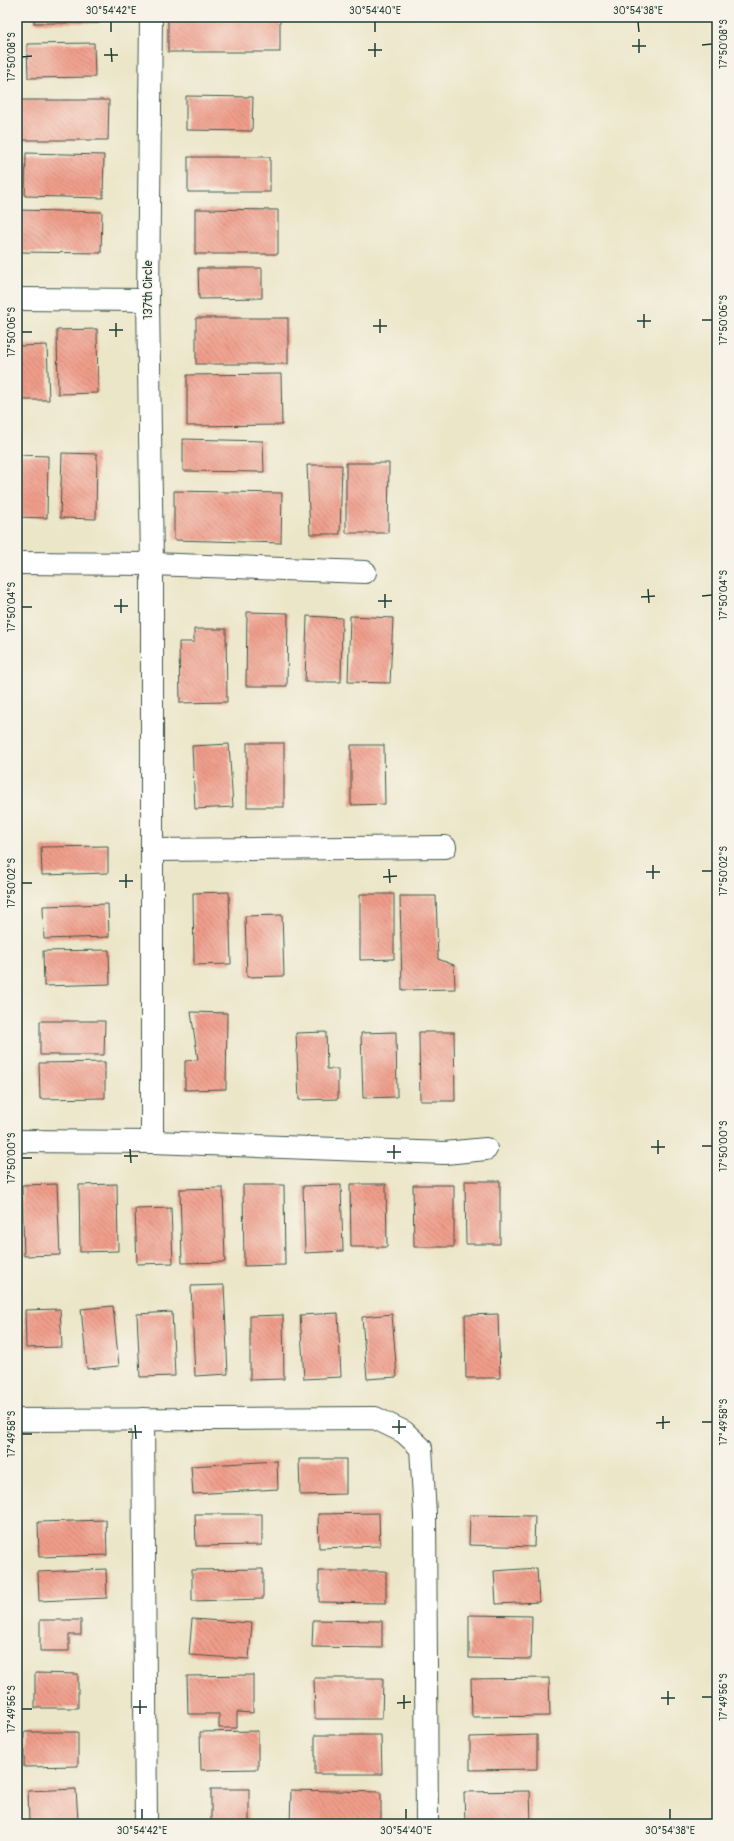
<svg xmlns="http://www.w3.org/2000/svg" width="734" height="1841" viewBox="0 0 734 1841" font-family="Pangolin,sans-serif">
  <defs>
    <pattern id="building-back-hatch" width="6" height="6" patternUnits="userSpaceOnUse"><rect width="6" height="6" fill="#f09d8a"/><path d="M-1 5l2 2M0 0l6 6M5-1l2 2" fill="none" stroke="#c28172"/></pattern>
  </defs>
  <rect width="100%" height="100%" fill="#f7f3e8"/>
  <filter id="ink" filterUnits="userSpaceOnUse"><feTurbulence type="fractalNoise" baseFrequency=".025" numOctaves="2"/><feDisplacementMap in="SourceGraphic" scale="8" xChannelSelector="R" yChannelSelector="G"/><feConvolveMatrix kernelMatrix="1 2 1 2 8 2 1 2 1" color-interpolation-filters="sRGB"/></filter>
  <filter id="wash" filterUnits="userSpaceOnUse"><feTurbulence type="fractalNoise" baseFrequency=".012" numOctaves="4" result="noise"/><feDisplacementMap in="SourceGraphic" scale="16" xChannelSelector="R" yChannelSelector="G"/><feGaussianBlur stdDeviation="0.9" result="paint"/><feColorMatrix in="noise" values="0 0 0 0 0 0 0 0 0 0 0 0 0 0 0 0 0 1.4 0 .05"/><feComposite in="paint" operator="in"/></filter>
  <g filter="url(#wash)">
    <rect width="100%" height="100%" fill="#ece6c9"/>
    <g id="blocks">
      <g fill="url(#building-back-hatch)">
        <rect x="34" y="17" width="65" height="6"/>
        <rect x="168" y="17" width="112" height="35"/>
        <path d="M94 43 95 77 28 78 27 44Z"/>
        <path d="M186 96 253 97 252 131 186 130Z"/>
        <path d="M17 100H109L108 140H17Z"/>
        <path d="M26 153 104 155 103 198 25 196Z"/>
        <rect x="188" y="157" width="82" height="35"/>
        <path d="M195 209 278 210V254H195Z"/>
        <path d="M17 210 102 212 101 253 17 252Z"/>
        <path d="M198 268H262V298L199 299Z"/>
        <rect x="196" y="318" width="92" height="46"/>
        <path d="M97 329 98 393 58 394 57 330Z"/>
        <path d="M47 345 49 400H19L18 346Z"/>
        <path d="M281 374 282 425 187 426V375Z"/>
        <path d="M183 439 263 441 264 472 183 471Z"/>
        <path d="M62 453 97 454 96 519 60 518Z"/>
        <path d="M18 455 48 456 47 518 17 517Z"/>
        <path d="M346 463H389L388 533H346Z"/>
        <path d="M307 465H342L340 534H310Z"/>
        <path d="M174 491 282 493 281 543 174 540Z"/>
        <path d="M247 612 288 613 287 686H246Z"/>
        <path d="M307 616 342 618 341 682H305Z"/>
        <path d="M350 616 393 618 390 683 348 682Z"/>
        <path d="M194 629H226L227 702 180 703 179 642H194Z"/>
        <rect x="247" y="743" width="37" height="64"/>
        <path d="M229 744 233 807 195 809 192 746Z"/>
        <path d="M351 745H384L385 804 351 805Z"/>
        <path d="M108 846V873L42 875 41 847Z"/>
        <path d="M229 892 231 964 194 965 193 893Z"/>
        <path d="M360 894H394V959L360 960Z"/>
        <path d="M400 896H436L438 959 454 965 455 989 402 990Z"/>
        <path d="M108 904 109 937 44 939 43 906Z"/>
        <path d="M282 915 284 976 247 977 245 916Z"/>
        <path d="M109 950 110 984 44 986 43 951Z"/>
        <path d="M191 1012 227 1013 226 1089 185 1090V1061L198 1060Z"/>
        <path d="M40 1021H105L104 1055H40Z"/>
        <path d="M326 1032 327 1069H338V1099L299 1100 296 1033Z"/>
        <path d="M396 1032 397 1097 363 1098 361 1033Z"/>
        <path d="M419 1032H454L455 1101H420Z"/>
        <path d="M105 1062V1098L40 1099 39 1063Z"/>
        <path d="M465 1181H500V1244H466Z"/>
        <path d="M57 1184 60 1255 24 1256 22 1185Z"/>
        <path d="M117 1184 118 1251 80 1252 79 1185Z"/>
        <path d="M350 1184H386L387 1247H351Z"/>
        <path d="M243 1185H284L285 1265 244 1266Z"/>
        <path d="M341 1185 343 1251 305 1253 303 1186Z"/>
        <path d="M413 1185H454V1247H414Z"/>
        <path d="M223 1188 225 1262 182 1263 180 1189Z"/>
        <path d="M171 1208 173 1263 137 1264 135 1209Z"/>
        <path d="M224 1285 228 1374 195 1376 191 1286Z"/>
        <path d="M113 1306 119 1366 87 1369 81 1309Z"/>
        <path d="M60 1309 62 1347 26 1348 25 1310Z"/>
        <path d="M172 1312 175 1376 140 1377 137 1314Z"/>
        <path d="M338 1313 341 1377 304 1379 300 1315Z"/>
        <path d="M392 1314 397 1377 367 1379 362 1317Z"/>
        <path d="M498 1314 500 1378H466L465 1315Z"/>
        <path d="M283 1315 284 1379 250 1380V1316Z"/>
        <path d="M299 1459H346V1494L300 1495Z"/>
        <path d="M277 1461 278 1489 193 1494 191 1466Z"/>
        <path d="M379 1513 380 1546 319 1548 318 1514Z"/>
        <path d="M195 1514H262V1545L196 1546Z"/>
        <path d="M470 1515 535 1516 534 1547 469 1545Z"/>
        <path d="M106 1520 107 1555 39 1557 38 1522Z"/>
        <path d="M537 1568 539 1602 496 1604 494 1571Z"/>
        <path d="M106 1569 107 1598 39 1601 38 1572Z"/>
        <path d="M263 1569V1599L192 1601V1570Z"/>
        <path d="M319 1571H386V1603L319 1602Z"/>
        <path d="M469 1615 532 1616 531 1659 469 1658Z"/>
        <path d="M192 1619 252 1623 249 1659 189 1655Z"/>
        <path d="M40 1620H81V1635H69V1651H40Z"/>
        <path d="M313 1620 382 1621V1648L312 1647Z"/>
        <path d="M35 1673 78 1674V1708H35Z"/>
        <path d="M253 1675V1713L237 1712V1728H219V1714H188L187 1676Z"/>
        <path d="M314 1678H383L382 1719H315Z"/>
        <path d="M549 1678 550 1716 472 1717 471 1679Z"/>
        <path d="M258 1731V1769L201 1770 200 1732Z"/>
        <path d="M24 1732H78V1766L24 1767Z"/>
        <path d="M315 1735H381L382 1774H315Z"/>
        <path d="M537 1735V1769L470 1770V1737Z"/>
        <path d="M76 1789 78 1821 29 1823 28 1791Z"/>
        <rect x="211" y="1789" width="38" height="35"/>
        <path d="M291 1790 381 1792V1824H290Z"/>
        <path d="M530 1791 531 1824H465L464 1792Z"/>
      </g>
    </g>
  </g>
  <g filter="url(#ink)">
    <use href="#blocks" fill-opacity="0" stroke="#3e564a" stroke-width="1"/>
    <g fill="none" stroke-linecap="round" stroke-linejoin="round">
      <defs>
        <g id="minor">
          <path d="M17 299 148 300"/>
          <path d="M17 563 152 564 148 300 151 17"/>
          <path d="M153 850 445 847"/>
          <path d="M17 1141 152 1142 445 1153 486 1149"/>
          <path d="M152 1142V564L365 572"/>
          <path d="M143 1419 146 1824"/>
          <path d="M17 1420 375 1418 404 1432 421 1448 425 1514 427 1824"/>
        </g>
      </defs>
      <use href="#minor" stroke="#3e564a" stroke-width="24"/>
      <use href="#minor" stroke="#fff" stroke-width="22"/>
    </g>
  </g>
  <path fill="none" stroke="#1f3d34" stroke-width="1.5" d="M111 22V32M375 22V32M638 22 639 32M639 39V53M375 43V57M702 45 712 44M632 46H646M111 48 112 62M368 50H382M104 55H118M22 57 32 56M644 314V328M380 319V333M702 320H712M637 321H651M116 323V337M373 326H387M109 330H123M22 332H32M648 589 649 603M385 594V608M702 596 712 595M641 597 655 596M121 599V613M378 601H392M114 606H128M22 607H32M653 865V879M389 869 390 883M702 871H712M646 872H660M126 874V888M383 877 397 876M119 881H133M22 883H32M658 1140V1154M394 1145V1159M702 1146H712M651 1147H665M130 1149 131 1163M387 1152H401M124 1156H138M22 1158H32M663 1416V1429M399 1420V1434M702 1422H712M656 1423 670 1422M135 1425 136 1439M392 1427H406M128 1432H142M22 1434H32M668 1691V1705M404 1695V1709M702 1697H712M661 1698H675M140 1700V1714M397 1703 411 1702M133 1707H147M22 1709H32M142 1809V1819M406 1809V1819M670 1809V1819"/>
  <g text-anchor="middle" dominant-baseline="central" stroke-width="3" stroke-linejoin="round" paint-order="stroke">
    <g font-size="12" fill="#1f3d34" stroke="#f7f3e8">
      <text transform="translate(148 290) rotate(-90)">137th Circle</text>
    </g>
  </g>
  <rect width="734" height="1841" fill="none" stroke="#f7f3e8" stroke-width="44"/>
  <rect x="22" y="22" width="690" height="1797" fill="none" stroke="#1f3d34" stroke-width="1.5"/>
  <g font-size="10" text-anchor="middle" fill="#1f3d34">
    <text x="111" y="14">30°54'42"E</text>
    <text x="375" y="14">30°54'40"E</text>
    <text x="638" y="14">30°54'38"E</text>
    <text transform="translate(723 44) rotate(-90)" y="4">17°50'08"S</text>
    <text transform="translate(11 57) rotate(-90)" y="4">17°50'08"S</text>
    <text transform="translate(723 320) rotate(-90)" y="4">17°50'06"S</text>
    <text transform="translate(11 332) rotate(-90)" y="4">17°50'06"S</text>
    <text transform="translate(723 595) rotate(-90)" y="4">17°50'04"S</text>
    <text transform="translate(11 607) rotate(-90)" y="4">17°50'04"S</text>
    <text transform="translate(723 871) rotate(-90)" y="4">17°50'02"S</text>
    <text transform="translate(11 883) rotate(-90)" y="4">17°50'02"S</text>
    <text transform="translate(723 1146) rotate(-90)" y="4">17°50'00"S</text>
    <text transform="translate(11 1158) rotate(-90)" y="4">17°50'00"S</text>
    <text transform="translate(723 1422) rotate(-90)" y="4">17°49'58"S</text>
    <text transform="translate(11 1434) rotate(-90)" y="4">17°49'58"S</text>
    <text transform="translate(723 1697) rotate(-90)" y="4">17°49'56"S</text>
    <text transform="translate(11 1709) rotate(-90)" y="4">17°49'56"S</text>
    <text x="142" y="1834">30°54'42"E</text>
    <text x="406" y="1834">30°54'40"E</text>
    <text x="670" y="1834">30°54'38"E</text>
  </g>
</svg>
